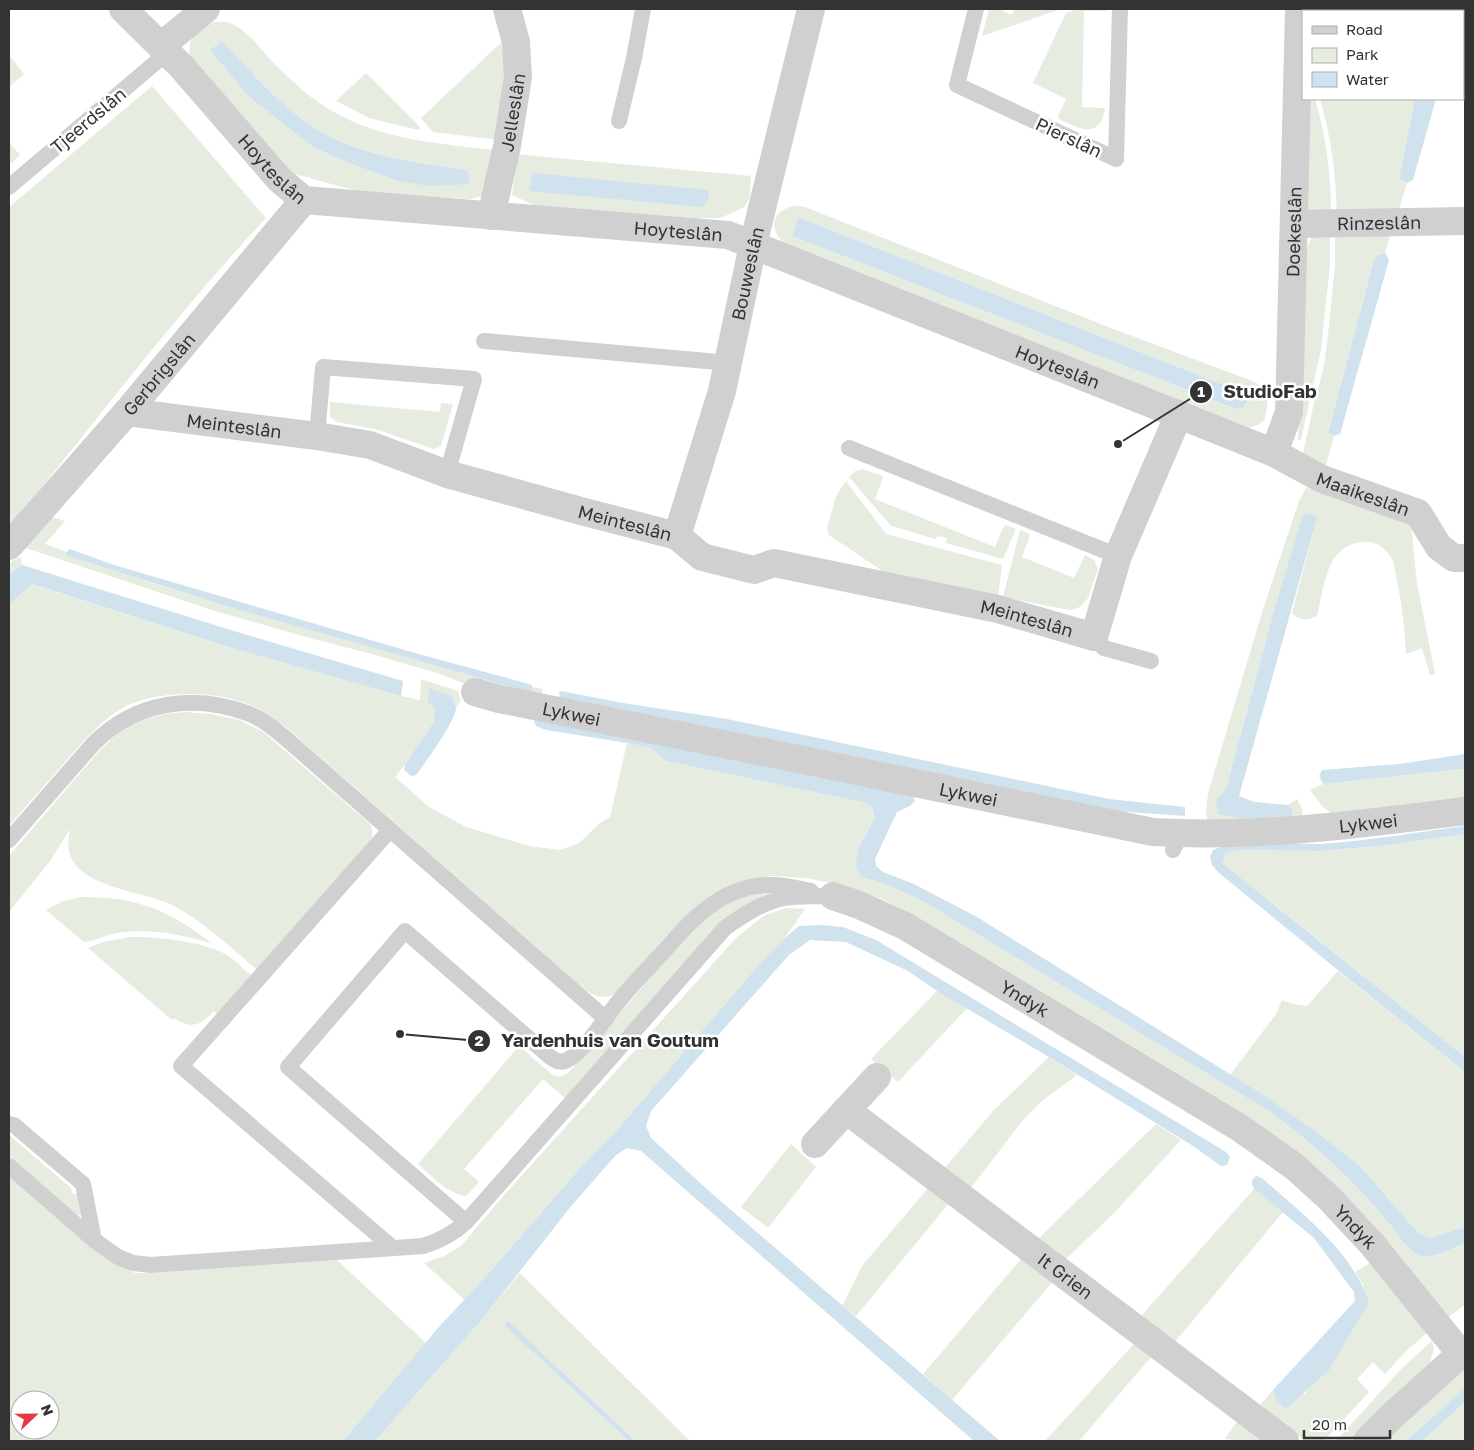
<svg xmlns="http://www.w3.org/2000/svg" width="1474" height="1450" viewBox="0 0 1474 1450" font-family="'Golos Text',sans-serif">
  <rect width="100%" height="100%" fill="#fff"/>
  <g fill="#e6ecdf" fill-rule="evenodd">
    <path d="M989 9H999L1011 15 1015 9H1061L982 36Z"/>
    <path d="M1077 9H1107L1106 11H1084L1082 107 1104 108 1105 110C1099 140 1078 128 1059 119L1058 117 1066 99 1033 83 1066 13Z"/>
    <path d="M215 22C220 22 225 21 230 23 245 29 257 44 267 56 284 73 301 91 321 104 373 139 433 143 494 150L484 195 472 199 364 193 288 172 190 57C188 36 195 29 215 22ZM222 41C252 72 285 112 323 133 366 157 419 163 467 170L395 180 344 161 313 147 248 96 210 50Z"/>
    <path d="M508 36 499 140 433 132 421 118Z"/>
    <path d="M9 55 24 74 9 87Z"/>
    <path d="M366 73 419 126 420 129 418 130 369 118 336 101Z"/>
    <path d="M152 86 266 218C180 310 105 409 26 507L9 532V207Z"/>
    <path d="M1307 99H1315C1326 136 1331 175 1331 214H1313L1306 207Z"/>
    <path d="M1320 99H1415L1399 179 1407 183 1399 209 1337 214C1336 175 1331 136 1320 99Z"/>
    <path d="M9 142 20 155 9 165Z"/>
    <path d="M514 154 751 176 750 198 744 207 721 218H693L536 206 512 195 516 169Z"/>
    <path d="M794 206 805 207 1111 328 1255 382C1271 391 1268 403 1265 419L1258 425 1247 428 789 247C769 233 768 212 794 206ZM798 217 1244 393 1236 409 792 236Z"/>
    <path d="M1335 234 1390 236 1385 253 1378 255 1374 260 1328 431 1334 436 1325 469 1302 458 1314 403 1323 371 1327 345 1335 265Z"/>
    <path d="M1330 235V265L1321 349 1301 440H1298L1304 253 1312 237Z"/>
    <path d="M330 402 440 412 441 403 453 404 441 446 434 449 375 429 337 422 330 417Z"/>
    <path d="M862 469 883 476V478L875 499 995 547 1004 526 1006 525 1016 529 1003 559 946 543 947 538 937 536 936 539 891 526 849 477 855 471Z"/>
    <path d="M846 481 886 534 1002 565 998 596 884 572 829 535 827 528 836 496Z"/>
    <path d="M1306 488 1319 491 1411 524 1417 584 1435 674 1430 675 1422 648 1406 654C1405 630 1402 608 1398 585 1396 577 1395 566 1392 559 1387 550 1378 542 1368 542 1326 541 1325 585 1317 616 1307 621 1300 621 1292 613L1317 518 1271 622 1226 789 1221 796 1292 809 1288 805 1297 799 1302 809 1303 818 1208 827 1206 813 1208 793 1264 606 1299 501Z"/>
    <path d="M52 517 65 521 45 544 146 581 232 608 497 683 533 690V687L543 689 540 702 468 685 440 674 372 654 306 637 212 610 23 547Z"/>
    <path d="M1020 530 1029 534 1030 536 1022 557 1074 578 1085 555 1094 560 1098 569 1088 598 1080 607 1070 610 1064 609 1003 597Z"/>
    <path d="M21 557 22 565 16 568 9 576V564L12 561Z"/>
    <path d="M31 584 232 648 401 696 420 700 421 679 458 691 461 700 456 708 452 696 429 688C431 695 435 703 436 711 437 728 406 763 395 777L429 807 466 827 529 846 560 850 579 843 600 823 610 817 627 743 651 748 666 761 862 802 872 807 875 816 860 845 862 877 885 884 923 901 1272 1113C1317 1147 1357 1183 1392 1227 1400 1237 1408 1252 1422 1256 1432 1259 1455 1247 1465 1243V1305L1448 1317 1242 1115 915 916 882 899 832 883 811 879 792 877 772 876 752 879 699 905 667 935 616 994C597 1001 591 994 577 983L288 729C277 721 265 712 253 706 216 690 154 689 119 710 96 725 77 748 59 769 42 788 25 807 9 826V604Z"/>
    <path d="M185 712 211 714 239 720 262 731 370 824C373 831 373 835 370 842L256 969C230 947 204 922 174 906 146 891 82 889 70 855 67 846 69 837 70 829L50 861 9 912V856L100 750 116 735 128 727 144 720 164 714Z"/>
    <path d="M1465 769V805L1335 816 1323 807 1310 790 1323 784Z"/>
    <path d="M1465 834V1057L1275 905 1223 865 1225 854 1237 850 1320 851 1380 846Z"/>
    <path d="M770 892 771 895 747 904 566 1099 543 1079 464 1169 479 1182 466 1196C446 1193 432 1176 418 1164L519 1046 553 1075C559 1078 563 1076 569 1072 597 1040 624 1008 652 976 673 952 695 923 723 906 738 898 753 894 770 892Z"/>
    <path d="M82 897C139 897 168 910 213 944 181 934 150 928 117 933 106 935 94 941 84 942L46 910 63 901Z"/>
    <path d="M786 908 805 909 784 939 618 1129 581 1167 489 1273 465 1300 424 1263 444 1256 461 1246 506 1193 737 937 765 915Z"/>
    <path d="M131 937C156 936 206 942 227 955 236 961 243 969 251 975L217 1014 214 1011C201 1025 191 1030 174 1018L172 1020 88 948 103 942Z"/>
    <path d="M1338 971 1465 1072V1227L1430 1238 1419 1234 1360 1166 1314 1130 1230 1075 1276 1014 1282 1000 1293 1004 1307 1006Z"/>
    <path d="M937 991 967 1008 898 1082 871 1059Z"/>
    <path d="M1049 1057 1077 1075 1043 1100 1023 1120 970 1189 943 1170 994 1110Z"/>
    <path d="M1156 1124 1181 1140 1115 1212 1065 1260 1037 1240Z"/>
    <path d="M9 1135 71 1188 73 1194H78L82 1213 80 1215H77L9 1156Z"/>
    <path d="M791 1144 816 1167 768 1228 741 1207Z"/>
    <path d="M9 1176 114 1263 135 1273H152L337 1260 426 1343 343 1441H9ZM20 1400H50V1430H20Z"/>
    <path d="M930 1186 950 1202 856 1316 842 1306 862 1266Z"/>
    <path d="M1254 1189 1283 1212 1175 1342 1140 1317Z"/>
    <path d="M1021 1259 1054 1280 952 1400 923 1374Z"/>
    <path d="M1370 1263 1427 1333 1405 1352 1385 1374 1373 1362 1357 1379 1369 1392 1324 1441H1305L1259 1406 1273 1390 1276 1401 1305 1394 1364 1286 1355 1272Z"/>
    <path d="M520 1273 690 1441H635L508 1321 504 1325 629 1441H375L484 1317Z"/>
    <path d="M1432 1341 1434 1349 1430 1362 1431 1364 1351 1441H1336L1402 1368Z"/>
    <path d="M1134 1344 1151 1357 1079 1441H1045Z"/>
    <path d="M1465 1366V1388L1406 1441H1384Z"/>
    <path d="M1465 1402V1441H1422Z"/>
    <path d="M1238 1420 1267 1441H1243L1225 1439Z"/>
  </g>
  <g fill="#cfe2ee">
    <path d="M222 41C252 72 285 112 323 133 366 157 419 163 467 170L469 177V184L429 186 395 180 344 161 313 147 248 96 210 50Z"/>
    <path d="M1415 99H1436L1413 180 1407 183 1399 179Z"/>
    <path d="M533 173 708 190 709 198 703 207 529 191Z"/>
    <path d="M798 217 1244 393 1249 399 1243 408 1236 409 792 236Z"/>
    <path d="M1385 253 1389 260 1340 434 1334 436 1328 432 1374 260 1378 255Z"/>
    <path d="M1307 514 1314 515 1317 518 1239 796 1254 802 1288 805 1292 809 1293 814 1291 818 1287 819 1240 818 1218 814 1216 800 1226 789 1271 622 1302 517Z"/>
    <path d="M70 549 114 565 415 653 529 684 532 685 533 690 531 692 497 683 232 608 66 555 67 551Z"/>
    <path d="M22 565 234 631 403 681 401 696 232 648 32 584 9 604V576L16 568Z"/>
    <path d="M429 688 452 696C453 699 455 704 456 707 456 721 425 763 416 775L411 776 404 770 405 765 434 722 435 708 428 702Z"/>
    <path d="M561 691 623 703 727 719 1109 799 1185 807V816L1102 810 871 760 560 698 559 693Z"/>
    <path d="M536 719 912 793 915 801 910 806 897 812 875 859 876 866 883 872 914 884 977 917 1254 1089 1314 1130 1360 1166 1419 1234 1430 1238 1465 1227V1243C1455 1247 1432 1259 1422 1256 1408 1252 1400 1237 1392 1227 1357 1183 1317 1147 1272 1113L923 901 885 884 862 877 857 869 856 861 860 845 875 817 872 807 862 802 666 761 651 748 627 743 546 730 536 726 534 721Z"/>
    <path d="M1465 754V769L1454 770 1323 784 1319 776 1322 770 1399 764Z"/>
    <path d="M1465 826V834L1380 846 1320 851 1237 850 1225 854 1223 864 1465 1057V1072L1350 980 1219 873 1212 865 1210 857 1213 850C1243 836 1287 845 1320 844 1368 841 1417 832 1465 826Z"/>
    <path d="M820 925 843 927 876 940 1226 1152 1230 1157 1227 1165 1221 1166 1193 1146 1049 1057 937 991 908 971 846 942 810 940 789 955 651 1111 646 1126 651 1138 709 1191 1000 1441H974L641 1151 627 1148 616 1155 572 1205 484 1317 375 1441H343L438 1328 489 1273 581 1167 618 1129 766 957 784 939 799 926Z"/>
    <path d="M1256 1176 1262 1178C1301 1213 1352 1251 1369 1302L1329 1370 1286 1409 1276 1401 1273 1390 1355 1301 1354 1292 1314 1238 1254 1189C1251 1183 1251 1181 1256 1176Z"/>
    <path d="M508 1321 632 1438 635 1441H629L504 1325Z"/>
    <path d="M1465 1388V1402L1422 1441H1406Z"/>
  </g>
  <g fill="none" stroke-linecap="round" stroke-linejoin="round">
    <g stroke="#d0d0d0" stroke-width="16">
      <path d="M976 9 957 85 1116 159 1120 9"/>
      <path d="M619 121 634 58 643 9"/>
      <path d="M9 187 168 52"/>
      <path d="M484 341 729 363"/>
      <path d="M317 436 323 367 474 379 447 474"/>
      <path d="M849 448 1118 556"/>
      <path d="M1094 637 1104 648 1151 661"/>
      <path d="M390 830 181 1066 393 1248"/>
      <path d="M9 840 94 743C136 702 192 693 247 713 264 719 278 732 291 743L606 1019"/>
      <path d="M1173 850 1181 834"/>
      <path d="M9 1124 14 1125 83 1184 94 1240"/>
      <path d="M9 1166 94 1240 118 1257 133 1263 151 1265 423 1246C440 1241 453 1234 466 1222L725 928C743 915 763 902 785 898 800 895 817 897 833 896"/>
      <path d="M466 1222 288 1067 405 931 549 1056C555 1061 562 1064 569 1059 586 1049 606 1017 618 1002 629 988 642 975 654 962 678 936 702 904 737 891 764 881 784 885 811 891"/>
    </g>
    <g stroke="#d0d0d0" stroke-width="28">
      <path id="s1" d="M123 9 181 66 279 179 304 200 728 235 1212 428 1274 453 1322 479 1418 513 1439 547 1454 558H1465"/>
      <path d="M161 46 206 9"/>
      <path id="s2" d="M491 216 507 146 518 77 516 42 507 9"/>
      <path id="s3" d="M1294 224 1465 221"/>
      <path id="s4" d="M127 412 317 436 370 445 447 474 581 511 677 536 702 557 754 570 774 563 998 609 1094 637 1118 556 1179 414"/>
      <path id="s5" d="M1274 453 1289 412 1299 9"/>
      <path id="s6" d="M677 536 722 391 753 245 811 9"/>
      <path id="s7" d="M9 546 127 412 304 200"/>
      <path id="s8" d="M475 692 499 699 813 762 1153 832C1258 838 1362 824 1465 811"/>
      <path id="s9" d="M833 896 859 905 905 926 1240 1128 1295 1167 1329 1198 1372 1244 1461 1354"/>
      <path id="s10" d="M846 1110 1285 1441"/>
      <path d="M815 1144 877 1077"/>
      <path d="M1367 1441 1392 1416 1465 1350"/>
    </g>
  </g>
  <g text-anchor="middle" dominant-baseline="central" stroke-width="5" stroke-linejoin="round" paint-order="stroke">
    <g font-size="18" fill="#333" stroke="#fff">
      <text stroke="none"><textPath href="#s2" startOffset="106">Jelleslân</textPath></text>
      <text transform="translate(88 120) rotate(-40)">Tjeerdslân</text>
      <text transform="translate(1069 137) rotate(25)">Pierslân</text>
      <text stroke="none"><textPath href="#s1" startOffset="219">Hoyteslân</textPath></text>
      <text stroke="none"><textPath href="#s3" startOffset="85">Rinzeslân</textPath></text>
      <text stroke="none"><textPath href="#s1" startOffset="639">Hoyteslân</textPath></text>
      <text stroke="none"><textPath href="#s5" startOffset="224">Doekeslân</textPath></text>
      <text stroke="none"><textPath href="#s6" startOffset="272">Bouweslân</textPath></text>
      <text stroke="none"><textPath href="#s1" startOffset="1044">Hoyteslân</textPath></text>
      <text stroke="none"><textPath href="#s7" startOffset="228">Gerbrigslân</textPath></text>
      <text stroke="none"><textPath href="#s4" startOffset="108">Meinteslân</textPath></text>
      <text stroke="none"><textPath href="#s1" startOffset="1375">Maaikeslân</textPath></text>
      <text stroke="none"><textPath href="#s4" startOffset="512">Meinteslân</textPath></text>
      <text stroke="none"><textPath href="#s4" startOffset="932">Meinteslân</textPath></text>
      <text stroke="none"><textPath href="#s8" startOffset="99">Lykwei</textPath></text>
      <text stroke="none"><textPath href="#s8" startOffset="504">Lykwei</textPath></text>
      <text stroke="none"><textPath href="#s8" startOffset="908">Lykwei</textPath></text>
      <text stroke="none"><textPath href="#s9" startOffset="218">Yndyk</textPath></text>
      <text stroke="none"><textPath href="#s9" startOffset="622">Yndyk</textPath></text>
      <text stroke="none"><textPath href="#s10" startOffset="275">It Grien</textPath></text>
    </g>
  </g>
  <path fill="none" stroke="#333" stroke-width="2" d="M1118 444L1201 392M400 1034L479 1041"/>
  <g fill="#333" stroke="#fff" stroke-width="2">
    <circle cx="1118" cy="444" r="5"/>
    <circle cx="400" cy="1034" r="5"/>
    <circle cx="1201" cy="392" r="12"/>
    <circle cx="479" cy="1041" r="12"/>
  </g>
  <g font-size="15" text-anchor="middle" font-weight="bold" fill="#fff">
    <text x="1201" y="397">1</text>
    <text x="479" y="1046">2</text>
  </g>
  <g font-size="19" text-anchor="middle" font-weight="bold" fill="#333" stroke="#fff" stroke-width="5" stroke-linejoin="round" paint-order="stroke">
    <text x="1270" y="398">StudioFab</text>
    <text x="610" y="1047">Yardenhuis van Goutum</text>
  </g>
  <rect width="1474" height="1450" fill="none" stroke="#333333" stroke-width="20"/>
  <rect x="1302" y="10" width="162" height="90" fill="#ffffff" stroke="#adadad"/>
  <rect x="1312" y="26" width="25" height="8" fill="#d0d0d0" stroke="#adadad"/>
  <text x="1346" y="35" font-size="15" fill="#333333">Road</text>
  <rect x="1312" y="48" width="25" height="15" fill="#e6ecdf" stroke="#adadad"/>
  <text x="1346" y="60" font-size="15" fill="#333333">Park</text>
  <rect x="1312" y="72" width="25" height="15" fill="#cfe2ee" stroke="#adadad"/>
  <text x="1346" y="85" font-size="15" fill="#333333">Water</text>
  <g transform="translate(35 1415) rotate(68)"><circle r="24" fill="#ffffff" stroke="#adadad"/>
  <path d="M0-4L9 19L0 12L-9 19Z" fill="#e63946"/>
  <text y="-8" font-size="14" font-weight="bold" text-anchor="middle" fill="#333333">N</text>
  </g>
  <path d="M1304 1430v8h86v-8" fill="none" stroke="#333333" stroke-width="2.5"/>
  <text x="1312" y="1430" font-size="15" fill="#333333" stroke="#ffffff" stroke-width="4" paint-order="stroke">20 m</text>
</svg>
